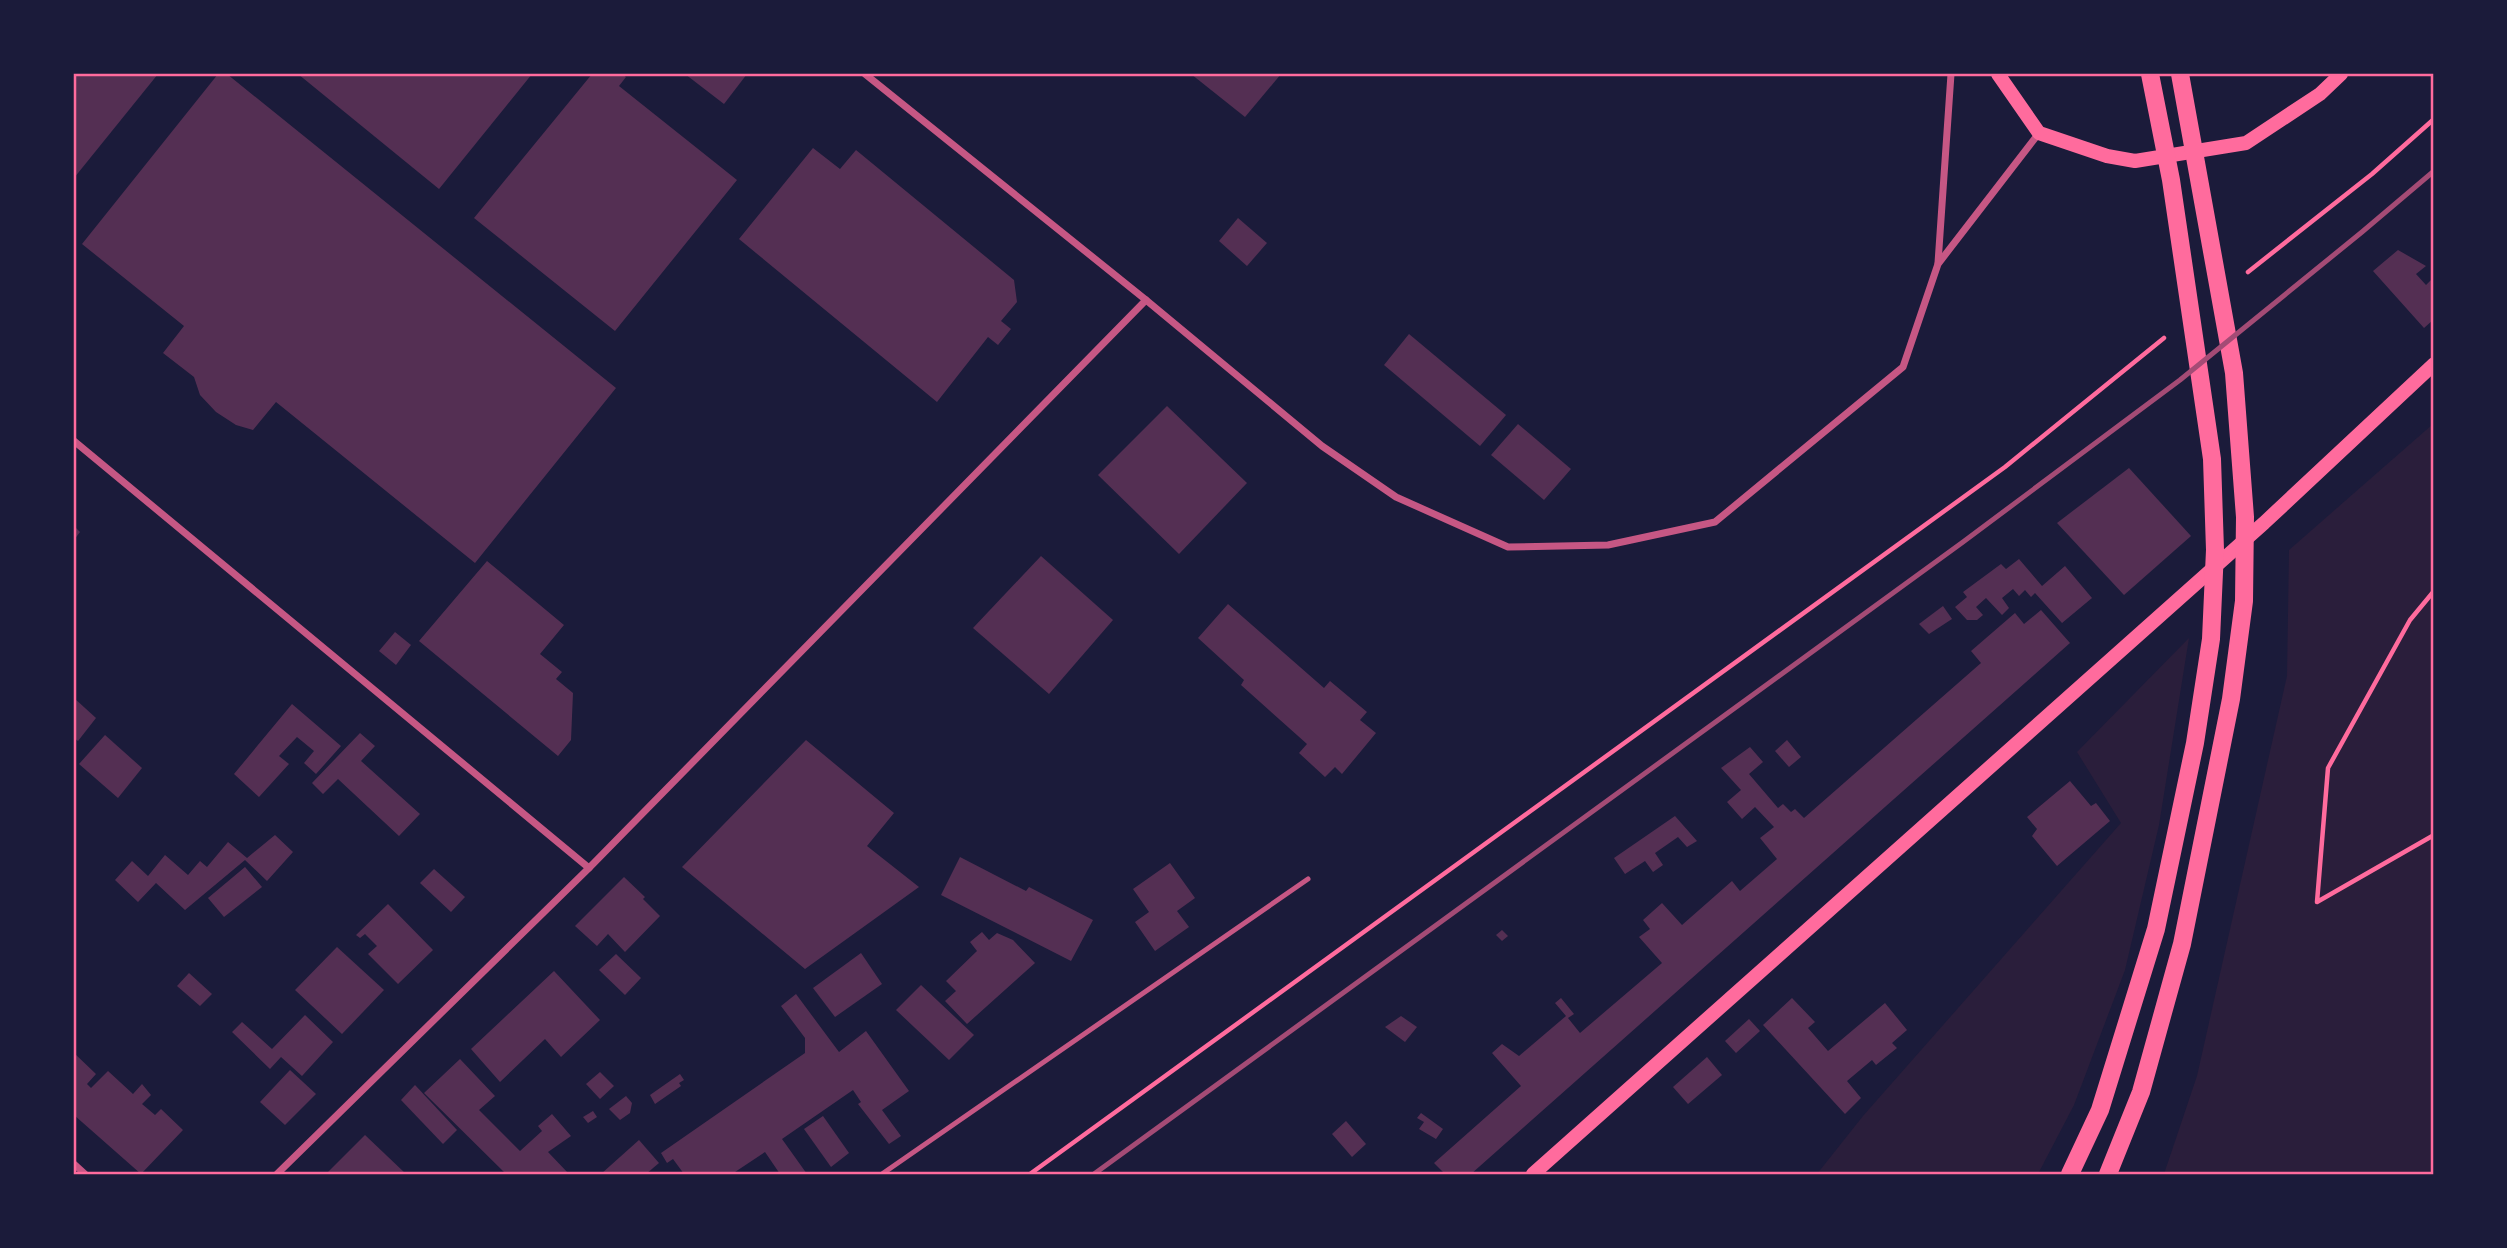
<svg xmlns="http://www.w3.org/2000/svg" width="2507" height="1248" viewBox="0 0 2507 1248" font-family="'Work Sans',sans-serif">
  <rect width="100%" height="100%" fill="#1b1b3a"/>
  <g fill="#2a1e3b">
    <path d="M2433 424V1174H2164L2197 1076 2287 676 2289 550Z"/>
    <path d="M2189 638 2159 825 2125 970 2074 1105 2038 1174H1817L1863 1116 2121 823 2077 752Z"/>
  </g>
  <g fill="#542f53">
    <path d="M74 74H158L74 178Z"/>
    <path d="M218 74H227L616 388 475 563 276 402 253 430 236 425 216 412 200 395 194 377 163 353 184 326 82 244Z"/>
    <path d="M298 74H532L439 189Z"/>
    <path d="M592 74H622L626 77 619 86 737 180 615 331 474 218Z"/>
    <path d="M685 74H747L724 104Z"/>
    <path d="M1191 74H1281L1245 117Z"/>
    <path d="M813 148 840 169 856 150 1014 280 1017 302 1001 321 1011 329 998 345 988 337 937 402 739 239Z"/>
    <path d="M1238 218 1267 243 1247 266 1219 241Z"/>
    <path d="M2398 250 2426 266 2416 274 2426 285 2433 278V320L2424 328 2373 271Z"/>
    <path d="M1409 334 1506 415 1480 446 1384 365Z"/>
    <path d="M1167 406 1247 483 1179 554 1098 475Z"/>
    <path d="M1518 424 1571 469 1544 500 1491 455Z"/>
    <path d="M2129 468 2191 536 2124 595 2057 523Z"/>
    <path d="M74 526 80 532 74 540Z"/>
    <path d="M1041 556 1113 620 1049 694 973 628Z"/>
    <path d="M2019 559 2042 586 2065 566 2092 598 2062 623 2035 593 2031 597 2025 590 2019 596 2013 589 2002 598 2009 608 2002 615 1986 598 1976 607 1983 615 1977 620H1967L1955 607 1967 597 1963 592 2001 564 2006 569Z"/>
    <path d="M487 561 564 625 540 654 562 672 556 679 573 693 571 740 558 756 419 641Z"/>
    <path d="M1228 604 1324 688 1330 681 1367 712 1360 720 1376 733 1342 774 1335 767 1325 777 1299 753 1307 744 1241 685 1244 680 1198 638Z"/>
    <path d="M1943 606 1952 619 1929 634 1919 624Z"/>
    <path d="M2041 610 2070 643 1471 1174H1445L1434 1163 1521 1086 1492 1053 1502 1044 1519 1056 1566 1016 1555 1003 1561 998 1574 1014 1568 1018 1580 1033 1662 963 1639 937 1650 929 1643 920 1662 903 1682 925 1732 881 1740 891 1777 859 1760 838 1774 827 1755 807 1742 819 1727 802 1741 790 1721 768 1750 747 1763 762 1749 774 1778 808 1783 804 1791 812 1795 809 1804 818 1981 663 1971 651 2015 613 2024 624Z"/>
    <path d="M395 632 411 645 396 665 379 651Z"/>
    <path d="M74 698 96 718 78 741 74 738Z"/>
    <path d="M292 704 341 746 316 774 304 763 314 751 297 737 279 756 289 764 259 797 234 774Z"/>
    <path d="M360 733 375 746 361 761 420 814 399 836 338 779 323 794 312 783Z"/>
    <path d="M105 735 142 768 118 798 79 764Z"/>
    <path d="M806 740 894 813 867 846 919 887 805 969 682 867Z"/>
    <path d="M1787 740 1801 757 1789 767 1775 751Z"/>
    <path d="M2070 781 2091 806 2096 803 2110 821 2057 866 2032 836 2037 829 2027 817Z"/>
    <path d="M1675 816 1697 841 1687 847 1678 837 1655 853 1663 865 1653 872 1645 861 1625 874 1614 858Z"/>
    <path d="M275 835 293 852 267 881 245 860 185 910 156 883 138 902 115 880 132 861 148 876 165 855 188 875 200 861 207 867 228 842 247 858Z"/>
    <path d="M960 857 1026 891 1029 887 1093 920 1071 961 941 895Z"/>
    <path d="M1170 863 1195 898 1177 911 1189 927 1155 951 1135 922 1149 912 1133 889Z"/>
    <path d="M245 867 262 887 224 917 208 898Z"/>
    <path d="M434 869 465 897 451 912 420 883Z"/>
    <path d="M624 877 645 897 643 899 660 916 625 952 608 934 597 946 575 926Z"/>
    <path d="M388 904 433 950 398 984 368 954 377 946 365 934 360 938 356 935Z"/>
    <path d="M1502 930 1508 936 1502 941 1496 935Z"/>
    <path d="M982 932 989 940 997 933 1013 940 1035 963 967 1024 945 1001 956 991 946 981 977 951 970 942Z"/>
    <path d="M337 947 384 990 342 1034 295 990Z"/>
    <path d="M861 953 882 984 835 1017 813 988Z"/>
    <path d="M616 954 641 978 625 995 599 970Z"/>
    <path d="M554 971 600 1020 561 1057 545 1039 500 1082 471 1049Z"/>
    <path d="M189 973 212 994 200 1006 177 986Z"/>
    <path d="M921 985 974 1035 949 1060 896 1010Z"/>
    <path d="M796 994 839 1052 866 1031 909 1091 882 1110 901 1136 889 1144 858 1104 861 1102 853 1090 782 1139 807 1174H780L765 1152 732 1174H684L673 1159 667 1163 661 1153 805 1053V1038L781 1006Z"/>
    <path d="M1792 998 1815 1022 1808 1028 1828 1051 1885 1003 1907 1030 1892 1043 1897 1048 1876 1065 1872 1060 1847 1081 1861 1098 1845 1114 1763 1025Z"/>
    <path d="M305 1015 333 1042 302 1076 281 1057 270 1069 232 1032 242 1022 272 1049Z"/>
    <path d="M1401 1016 1417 1027 1405 1042 1385 1027Z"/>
    <path d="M1749 1019 1760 1031 1736 1053 1725 1041Z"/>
    <path d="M74 1053 96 1074 87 1084 91 1088 108 1071 133 1094 142 1084 151 1095 142 1104 155 1115 161 1109 183 1130 141 1174 74 1115Z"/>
    <path d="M1707 1057 1722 1075 1688 1104 1673 1087Z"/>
    <path d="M460 1059 495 1096 479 1110 520 1151 542 1131 538 1126 552 1114 571 1136 548 1152 569 1174H506L424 1093Z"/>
    <path d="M290 1070 316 1094 285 1125 260 1102Z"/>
    <path d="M600 1072 614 1086 600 1099 586 1084Z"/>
    <path d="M680 1074 684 1080 679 1083 681 1086 655 1104 650 1095Z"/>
    <path d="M415 1085 457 1130 443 1144 401 1100Z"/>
    <path d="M626 1096 632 1103 630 1113 620 1120 609 1109Z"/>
    <path d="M593 1111 597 1117 588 1123 583 1117Z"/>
    <path d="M1421 1113 1443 1129 1436 1139 1419 1129 1424 1122 1417 1118Z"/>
    <path d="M823 1116 849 1153 831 1167 804 1129Z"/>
    <path d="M1346 1121 1366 1144 1352 1157 1332 1134Z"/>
    <path d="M365 1135 406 1174H326Z"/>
    <path d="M639 1140 659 1163 646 1174H601Z"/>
  </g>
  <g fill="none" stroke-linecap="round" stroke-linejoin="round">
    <g stroke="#ff6b9d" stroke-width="4.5">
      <path d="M2248 272 2372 174 2434 119"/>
      <path d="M2434 591 2410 620 2328 768 2317 902 2434 835"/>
      <path d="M1030 1174 2005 467 2164 338"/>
    </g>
    <path stroke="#c65784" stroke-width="5" d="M882 1174 1308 879"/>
    <g stroke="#c65784" stroke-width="7">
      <path d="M865 74 1146 300 1322 446 1396 497 1508 547 1608 545 1715 522 1903 367 1938 264 2039 133"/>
      <path d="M1938 263 1951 74"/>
      <path d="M74 441 589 868"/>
      <path d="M74 1164 85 1174"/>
      <path d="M277 1174 589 868 1146 300"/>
    </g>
    <g stroke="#ff6b9d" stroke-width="14">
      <path d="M1998 74 2039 133 2107 156 2135 161 2246 143 2320 94 2341 74"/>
      <path d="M1533 1174 2264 523 2434 364"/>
    </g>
    <g stroke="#ff6b9d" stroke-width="18">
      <path d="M2070 1174 2100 1110 2156 929 2195 743 2211 639 2215 550 2212 459 2171 180 2150 74"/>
      <path d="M2108 1174 2141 1092 2182 944 2231 699 2244 601 2245 517 2234 373 2180 74"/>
    </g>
    <path stroke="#a44b75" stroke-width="5" d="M1094 1174 1963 542 2180 380 2362 232 2434 171"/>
  </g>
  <rect width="2507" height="1248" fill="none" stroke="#1b1b3a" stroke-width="150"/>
  <rect x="75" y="75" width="2357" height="1098" fill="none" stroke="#ff6b9d" stroke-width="2.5"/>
</svg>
